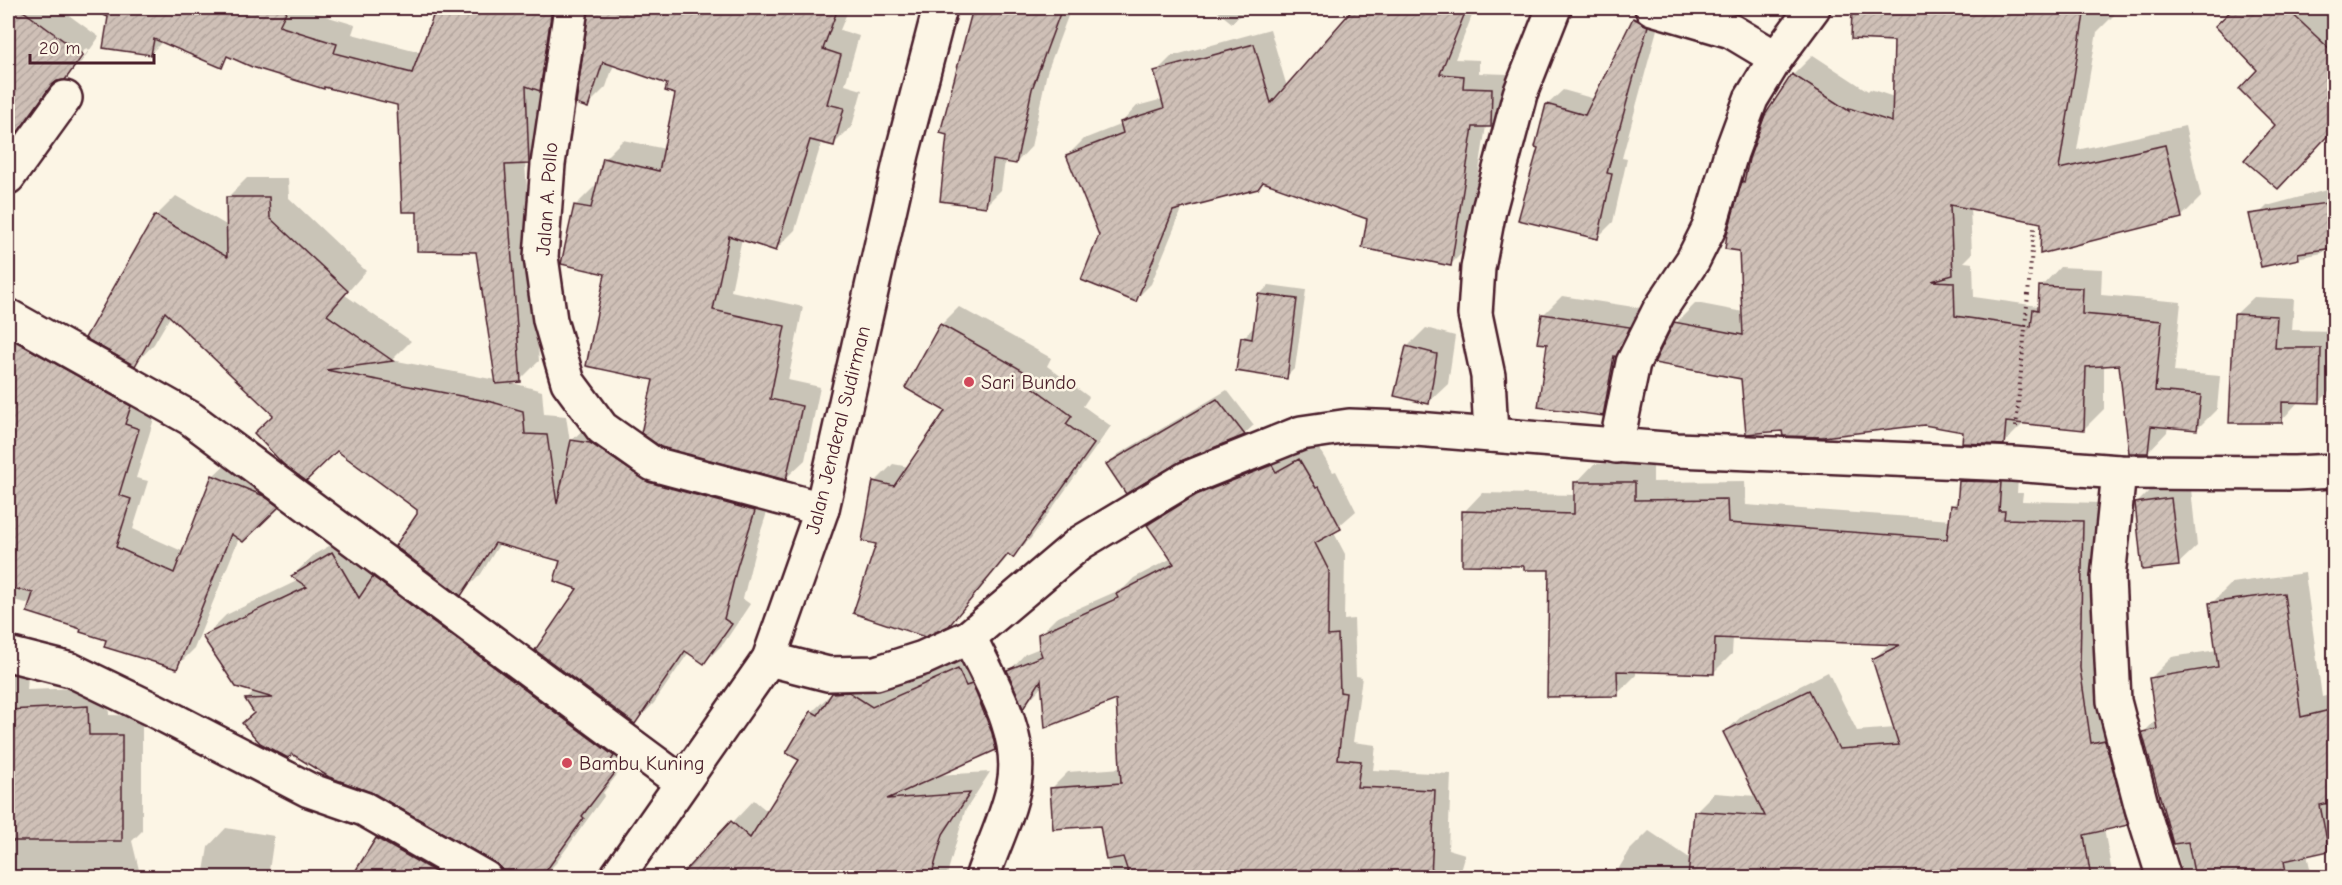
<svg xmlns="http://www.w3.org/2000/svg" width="2342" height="885" viewBox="0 0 2342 885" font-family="'Comic Neue',sans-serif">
  <defs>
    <pattern id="building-hatch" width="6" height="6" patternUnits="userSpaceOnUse" patternTransform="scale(1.5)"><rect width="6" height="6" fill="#cfc0b7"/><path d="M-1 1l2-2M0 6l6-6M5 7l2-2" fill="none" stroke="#b3a59e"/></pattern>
  </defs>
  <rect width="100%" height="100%" fill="#fcf5e5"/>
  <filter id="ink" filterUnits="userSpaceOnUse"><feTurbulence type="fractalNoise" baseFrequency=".0167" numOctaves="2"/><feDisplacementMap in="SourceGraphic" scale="12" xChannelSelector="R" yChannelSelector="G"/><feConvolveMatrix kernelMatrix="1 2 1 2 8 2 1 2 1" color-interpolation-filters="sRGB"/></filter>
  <g filter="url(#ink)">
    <g fill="#0003" fill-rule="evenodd">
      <path d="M8 8H59L99 37 82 61 64 78 58 79 37 109 22 124 8 146ZM86 48 89 50 78 64H74Z"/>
      <path d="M111 8H299L355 25 352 34 421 52 437 8H568L547 144 529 163H525L539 361 520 380 509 382 542 391 544 414 566 416 570 442 592 421 668 463 774 491 756 546 743 599 750 604 724 643 704 663 689 652 654 703 635 723 579 589 562 560 500 543 481 574 461 594 419 514V509L337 449 274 414 171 315 154 344 135 364 156 216 176 196 228 226 227 198 247 178H288L289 198 366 271 345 295 411 341 392 360 496 380 477 250 418 210 398 104 224 54 163 41 151 53 105 47Z"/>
      <path d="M591 8H849L840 30 859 36 845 85 862 90 852 126 833 145 822 141 795 230 776 249 742 238 731 291 803 307 788 380 820 387 805 460 786 478 654 378 576 205 595 186 597 187 604 159 623 140 665 149 676 93 669 83 614 64 606 87 587 106Z"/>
      <path d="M974 8H1071L1047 72 1031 147 1016 163 1005 161 1001 190 985 206 949 133 942 132Z"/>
      <path d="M1213 8H1248L1232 23Z"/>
      <path d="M1356 8H1475L1455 59 1479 60V73L1508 74 1507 110 1491 126H1486L1467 248 1451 264 1369 218 1265 181 1257 188 1183 207 1151 284 1135 300 1101 235 1068 155 1084 139 1122 124 1121 123 1137 106 1163 99 1156 72 1172 56 1270 29 1287 87Z"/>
      <path d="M1645 8 1662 11 1622 158 1627 159 1613 222 1598 237 1539 147 1547 105 1563 90 1595 99 1635 18Z"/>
      <path d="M1853 8H2115V14L2097 32 2077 150 2185 126 2201 197 2181 217 2042 221 1970 207 1972 254 1964 262 1973 263 1974 297 2038 306 2040 304 2041 287 2060 267 2102 269 2101 295 2181 302 2174 372 2220 376 2217 409 2197 429 2168 426 2167 432 2148 452 2121 364H2104V409L2084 429 2023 424 2004 443 1964 431 1924 424 1784 429 1742 377 1676 323 1696 303 1743 312 1740 249 1744 182 1766 115 1793 75 1813 55 1868 91 1870 89 1894 97 1895 40 1853 38Z"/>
      <path d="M2236 8H2332L2334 10V128L2296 168 2278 124 2259 70 2217 26Z"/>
      <path d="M2334 188V240L2322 253 2262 265 2252 221 2267 206Z"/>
      <path d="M1269 285 1306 290 1295 368 1286 377 1243 338 1252 329H1255L1259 295Z"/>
      <path d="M1562 296 1647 309 1621 396 1602 415 1549 343 1543 315Z"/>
      <path d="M2254 297 2294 299 2292 330 2334 331V387L2320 401H2299L2281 421 2236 314Z"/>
      <path d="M959 307 1051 358 1047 366 1089 397 1083 406 1111 426 1031 538 1013 556 1010 554 967 605 948 624 877 543 875 482 893 464 909 467 947 410 941 325Z"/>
      <path d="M8 313 156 412 136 478 148 481 133 529 184 552 213 476 231 459 295 489 243 540 239 538 194 649 176 667 31 604 8 599Z"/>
      <path d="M1426 328 1455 336 1448 384 1429 402 1407 347Z"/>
      <path d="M1227 390 1254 425 1244 434 1180 459 1108 464 1117 455Z"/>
      <path d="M1316 444 1333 472 1336 471 1356 511 1333 531 1345 554 1344 620 1354 619 1356 676 1362 677 1353 742 1376 745 1373 770 1451 774 1448 849 1465 854 1458 878H1110L1101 824 1052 788 1068 772 1122 768 1118 697 1043 685 1024 706 1009 671 1025 654 1040 648 1039 635 1056 618 1124 588 1134 578 1172 558 1149 525 1165 508 1214 479 1289 449 1293 457Z"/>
      <path d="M1979 462 2019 464 2017 493H2023L2022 501 2101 503 2146 805 2127 824 2104 829 2113 878H1613L1630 850 1649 831 1691 859 1695 812 1714 793 1757 796 1725 732 1744 714 1828 672 1857 731 1895 728 1874 659 1890 643 1733 637 1732 654 1713 673 1636 670V675L1617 694 1550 569 1525 565 1464 512 1482 493 1576 495V483L1594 464H1653V482L1745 481 1746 505 1951 520 1952 506 1959 499 1960 481Z"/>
      <path d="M2190 480 2197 546 2178 564 2136 504 2155 485Z"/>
      <path d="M354 532 639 746 603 793 605 795 556 863 541 878H353L378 839 400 817 504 874 503 868 495 861 374 791 255 712 247 699 255 691 204 637 226 615 299 580 293 575 315 554Z"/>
      <path d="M2305 573 2322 697 2334 694V848L2307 854 2312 878H2184L2143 733 2157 719 2151 678 2172 657 2217 650 2211 604 2232 583Z"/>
      <path d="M980 648 1017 727 995 749 937 775 990 772 965 811 946 878H688L684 874 754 800 768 812 801 760 812 712 855 671H871L895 686Z"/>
      <path d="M8 671 28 674 27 690 108 687 109 715 142 716V831L132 841 141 878H8Z"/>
      <path d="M226 828 274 836 268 878H203L208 847Z"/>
    </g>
    <g fill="url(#building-hatch)" stroke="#4a1f2b" stroke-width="1.5">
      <path d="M8 8H19L83 55 65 80 57 81 50 87 8 146Z"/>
      <path d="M88 8H288L279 26 337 44 334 53 412 73 436 8H552L540 91 526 86 529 164 505 165 521 382 496 384 476 252 417 251V212H402L397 105 324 87V89L252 67 227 56 222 68 154 39 151 55 103 48 108 17Z"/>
      <path d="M589 8H838L823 49 841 55 827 104 844 108 834 146 810 140 776 251 729 236 713 310 785 326 770 399 802 406 786 480 661 447 641 433 653 380 586 366 605 274 561 264 574 205 591 208 603 158 659 171 675 94 665 91 667 84 603 62 588 108 576 104Z"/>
      <path d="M973 8H1062L1032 89 1016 164 993 160 986 207 940 201 947 135 940 133Z"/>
      <path d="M1354 8H1467L1440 74 1464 76 1463 88 1492 89 1491 127H1473L1451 266 1362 248 1367 219 1263 182 1258 189 1173 211 1136 302 1081 280 1099 235 1066 155 1123 133 1120 122 1164 108 1154 71 1254 44 1271 103Z"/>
      <path d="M1852 8H2085L2059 169 2165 145 2182 218 2040 254 2041 223 1950 205 1953 275 1932 281 1954 282 1955 316 2031 327 2033 309 2038 310 2039 286 2083 288 2082 314 2162 321 2155 391 2201 395 2197 430 2151 426 2148 453H2129L2119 365 2086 367 2084 430 2006 422 2004 445 1962 443 1963 432 1924 425 1823 437 1783 436 1782 431 1746 434 1741 379 1654 363 1674 322 1743 335 1739 251 1725 249 1727 234 1742 181 1744 182 1749 159 1765 115 1792 74 1849 111V108L1892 122 1894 41 1851 39Z"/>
      <path d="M2234 8H2286L2334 53V129L2278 189 2244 160 2275 125 2239 89 2257 70 2215 26Z"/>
      <path d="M1633 18 1648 26 1607 173 1612 174 1598 239 1518 220 1538 148 1535 147 1546 104 1585 115Z"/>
      <path d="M226 197H269L270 218 348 291 327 315 393 361 326 370 492 402 523 411 525 434 547 435 557 504 571 440 590 443 648 482 755 511 737 567 724 619 732 624 704 664 685 651 635 724 535 650 577 589 554 581 560 561 495 543 461 596 395 546 417 514V510L337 451 306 481 283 464 254 433 273 415 165 312 135 366 85 338 155 215 227 257Z"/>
      <path d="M2334 202V248L2298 253 2299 259 2261 267 2249 214Z"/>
      <path d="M1258 294 1297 299 1287 379 1236 371 1241 337 1252 339Z"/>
      <path d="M1542 314 1630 327 1616 357 1614 356 1603 416 1538 407 1547 344 1537 343Z"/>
      <path d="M2234 314 2277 316 2275 348H2321L2320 403 2282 402V423H2229Z"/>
      <path d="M940 324 1034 377 1030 385 1072 416 1066 424 1094 444 1013 558 1008 554 949 626 925 637 853 613 876 544 862 541 873 481 894 486 945 411 905 388Z"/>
      <path d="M8 337 131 406 125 424 139 429 119 495 131 499 116 547 174 573 212 475 264 496 279 507 243 542 231 534 177 669 104 647 106 640 80 632 81 629 27 612 33 593 8 587Z"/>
      <path d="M1406 346 1437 354 1429 404 1394 396Z"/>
      <path d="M1217 399 1245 435 1181 461 1126 494 1106 464Z"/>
      <path d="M1299 459 1316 488 1319 487 1341 529 1315 543 1329 571 1328 636 1338 635 1340 692 1346 693 1338 759 1361 761 1357 787 1435 790 1431 878H1130L1123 857 1106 860 1100 826 1053 829 1050 788 1121 783 1116 700 1045 728 1041 680 1023 709 1007 670 1042 656 1039 648 1038 634 1118 598 1116 594 1174 564 1147 525 1196 495 1272 465 1276 472Z"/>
      <path d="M1959 481 2001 482 1999 511H2005L2004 519 2083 521 2080 668 2091 743 2105 740 2128 825 2084 835 2091 878H1967L1966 873 1894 878H1688L1694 811 1765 816 1723 732 1809 690 1839 749 1899 745 1872 659 1900 645 1715 638 1714 674 1617 671 1618 696 1547 697 1549 570H1524V566L1462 565V511L1574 514V482H1635V500L1727 499 1728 523 1947 539 1951 505 1957 506Z"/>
      <path d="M2171 498 2179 566 2142 570 2135 503Z"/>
      <path d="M332 552 359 598 373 577 614 756 610 762 618 769 582 816 584 818 541 878H504L501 868 494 862 373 793 329 777 292 754 288 758 260 743 242 723 254 713 245 699 273 698 236 687 202 636 307 587 291 576Z"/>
      <path d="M2284 593 2301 717 2334 709V802L2320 805 2329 851 2284 861 2287 878H2195L2188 842 2173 844 2142 732 2157 729 2149 678 2218 667 2209 603Z"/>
      <path d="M958 669 966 686 972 684 978 698 992 733 996 750 887 799 970 793 943 834 931 878H678L731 821 750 838 799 760 786 753 811 711 818 715 832 693 849 692 872 707Z"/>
      <path d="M88 706 89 735H122V841H8V710Z"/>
      <path d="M376 838 446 878H351Z"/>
    </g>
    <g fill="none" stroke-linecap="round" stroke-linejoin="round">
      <defs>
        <g id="street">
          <path d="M571 8 548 164 541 257 550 320 568 382 602 428 653 464 822 509"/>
          <path d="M1652 8 1731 31 1776 58 1813 8"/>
          <path d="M8 177 65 98"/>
          <path d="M8 316 190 418 681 782"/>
          <path d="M1491 435 1488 376 1475 314 1478 268 1489 210 1520 94 1554 8"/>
          <path d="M1616 446 1633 363 1659 311 1693 260 1709 228 1731 153 1751 99 1776 58"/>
          <path d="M2119 472 2108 578 2114 701 2142 808 2164 878"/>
          <path d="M969 637C991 682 1024 734 1014 785 1008 817 992 847 982 878"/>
          <path d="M8 654 71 670 154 710 309 790 364 809 485 878"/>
          <path d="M769 659 828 674 876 673 923 658 969 637 1080 543 1188 478 1301 433 1349 426 1404 428 1677 450 2013 464 2119 472 2295 473 2334 471"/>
        </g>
        <path id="primary" d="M616 878 769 659 822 509 902 154 940 8"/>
      </defs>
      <use href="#street" stroke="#4a1f2b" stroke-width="38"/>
      <use href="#primary" stroke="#4a1f2b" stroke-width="38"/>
      <path stroke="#4a1f2b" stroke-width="4" stroke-dasharray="1.5 4.5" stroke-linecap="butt" d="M2016 427 2034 228"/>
      <use href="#street" stroke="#fcf5e5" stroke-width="33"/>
      <use href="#primary" stroke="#fcf5e5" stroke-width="33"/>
    </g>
  </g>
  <g fill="#d1495b" stroke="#fcf5e5" stroke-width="2">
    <circle cx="969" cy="382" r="6"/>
    <circle cx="567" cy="763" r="6"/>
  </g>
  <g text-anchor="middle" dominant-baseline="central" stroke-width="5" stroke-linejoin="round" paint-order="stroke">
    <g font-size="20" fill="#4a1f2b" stroke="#fcf5e5">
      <text transform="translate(547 199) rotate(-86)">Jalan A. Pollo</text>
      <text transform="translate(838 430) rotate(-76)">Jalan Jenderal Sudirman</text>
    </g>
    <g font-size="20" fill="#4a1f2b" stroke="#fcf5e5" text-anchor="start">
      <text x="981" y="382">Sari Bundo</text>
      <text x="579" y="763">Bambu Kuning</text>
    </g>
  </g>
  <rect width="2342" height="885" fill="none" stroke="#fcf5e5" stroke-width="30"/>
  <rect x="15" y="15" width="2312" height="855" fill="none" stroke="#4a1f2b" stroke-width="2" filter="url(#ink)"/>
  <path d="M30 54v9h124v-9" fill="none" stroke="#4a1f2b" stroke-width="3"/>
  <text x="39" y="54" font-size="18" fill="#4a1f2b" stroke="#fcf5e5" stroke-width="4.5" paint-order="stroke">20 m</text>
</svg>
